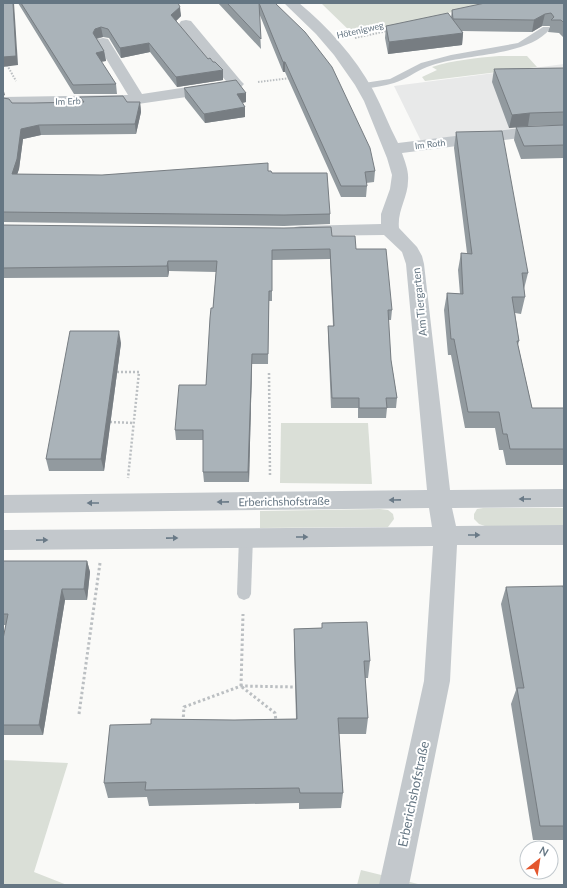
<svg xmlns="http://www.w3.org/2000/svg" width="567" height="888" viewBox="0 0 567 888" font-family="Lato,sans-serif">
  <rect width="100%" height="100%" fill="#fafaf8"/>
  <path fill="#e8e9e9" d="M564 64V126L524 127 421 141 394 86Z"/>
  <g fill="#dadfd7">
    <path d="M318 3H491L354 35 321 3Z"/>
    <path d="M499 56H527L537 67 425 81 422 77 437 70 432 67C454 60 476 58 499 56Z"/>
    <path d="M281 423H368L372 484 280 483Z"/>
    <path d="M483 508H564V526H485L479 524 474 519V514L477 509Z"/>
    <path d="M380 509 388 510 393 514 394 519 388 527 260 528V511Z"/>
    <path d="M3 760 68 763 34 872 67 885H3Z"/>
    <path d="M361 870 422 885H357Z"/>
  </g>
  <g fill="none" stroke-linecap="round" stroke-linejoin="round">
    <g stroke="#bbbfc2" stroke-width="2" stroke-dasharray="1.5 1.5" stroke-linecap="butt">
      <path d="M355 38 387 31"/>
      <path d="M7 65 16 81"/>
      <path d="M258 82 291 78"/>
    </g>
    <g stroke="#bbbfc2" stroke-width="2.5" stroke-dasharray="2 2" stroke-linecap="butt">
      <path d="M117 372H139L128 478"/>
      <path d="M269 373 270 476"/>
      <path d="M110 422 133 423"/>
    </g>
    <g stroke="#bbbfc2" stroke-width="3" stroke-dasharray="2.5 2.5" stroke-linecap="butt">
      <path d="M241 686 243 614"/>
      <path d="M242 687 275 713 276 721"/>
      <path d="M79 714 100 563"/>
      <path d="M183 722 184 707 241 686 295 687"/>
    </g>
    <g fill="#c3c8cc" fill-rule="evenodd">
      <path d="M543 27H549L550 29C526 58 462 53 427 67 416 71 405 80 394 83 384 86 374 87 364 89L360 86 364 83 390 79 421 63 451 55 518 43Z"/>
      <path d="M246 531 251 533 253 537 251 594 249 598 244 600 239 598 237 594 239 537 241 533Z"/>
    </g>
    <g fill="#c3c8cc" fill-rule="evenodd">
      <path d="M284 3H299C328 27 355 57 373 90 382 107 389 126 398 143L528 127 564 126V136L528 137 402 153C405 162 409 171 408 181 408 197 397 211 399 228L417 247 422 256 424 264 450 490 564 489V507L452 508 456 526 564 525V545H457L450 681 409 885H379L424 681 433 546 3 550V530L432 527 429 508 3 513V495L427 490 406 264 402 252 384 235 301 236 295 235 292 231 295 227 301 226 381 224V214L390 189 392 175 387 158 364 101 355 85 334 55 316 34Z"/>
      <path d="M186 20 191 21 241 81 244 84 241 87 236 89 231 87 181 27 179 24 181 21Z"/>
      <path d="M103 38 108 39 142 94 214 83 219 85 222 88 219 91 214 93 138 104 3 107V97L128 95 96 42 98 39Z"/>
    </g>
  </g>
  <g fill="#929a9f">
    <path d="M18 3H178L181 16 176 21 223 80 177 87 150 52 121 58 109 38 103 37 97 39 104 51 106 61 101 62 116 84 117 94H74Z"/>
    <path d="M218 3H275L375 171 374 182 366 183 367 186 366 197H341L285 72H283L259 13 261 49Z"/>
    <path d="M564 3V38L559 33 548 32 550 26H542L532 32 462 31 463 33 462 45 388 54 385 38 386 26 451 17 452 10Z"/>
    <path d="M564 68V125L528 126 509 128 492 82 494 69Z"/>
    <path d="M184 88 246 93V102L242 103 245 107V117L205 123 185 98Z"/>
    <path d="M80 97 127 102H140L141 112 136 134 41 135 23 139 19 169 17 174 102 175 268 171 330 214V224L284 226 3 222V98L12 103H33L81 102Z"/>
    <path d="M564 125V158L521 159 514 140 516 127Z"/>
    <path d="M456 132 528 273 524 289 525 297 521 314 515 313 519 341 518 345 532 408H564V465H506L503 450H499L495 428H465L451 355H448L444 310 447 293 460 294 458 270 461 253H467L454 148Z"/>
    <path d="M3 225 332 236 356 249 392 310 391 320H388L391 360 397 398 396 408H387L386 418H358V408H331L328 336V326H333L330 259 272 260V301H269L268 364H252L249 482H204L203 472V440H176L175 430 206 385 213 308 216 272 169 271 168 277 3 278Z"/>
    <path d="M121 343 104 471H49L46 459Z"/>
    <path d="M3 561H87L90 572 87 600H65L43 735H3V639L6 625H3Z"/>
    <path d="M506 587 564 590V840H533L511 704 516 690 501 604Z"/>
    <path d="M322 623 370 661 368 678H365L368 718 366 734H339L343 793 341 808 299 809V803L149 806 147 797 108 798 104 783 151 724 234 720 296 719 294 646V629L322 628Z"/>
  </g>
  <g fill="#777d82">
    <path d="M13 3H14L18 65 3 67V57Z"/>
    <path d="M180 7 181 16 172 25 171 15Z"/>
    <path d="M545 14 542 26 532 32 534 20Z"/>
    <path d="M101 27 103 37 97 38 95 43 93 33 95 29Z"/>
    <path d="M463 33 462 45 388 54 389 42Z"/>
    <path d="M149 43 150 52 121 58 120 48Z"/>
    <path d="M104 51 106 61 97 62 96 53Z"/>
    <rect x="283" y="62" width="2" height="10"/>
    <path d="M223 70V80L177 87 176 77Z"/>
    <path d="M3 88 5 95 3 96Z"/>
    <path d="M246 93V102L237 104V94Z"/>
    <path d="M140 102 141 112 136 134 135 124Z"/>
    <path d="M245 107V117L205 123 204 114Z"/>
    <path d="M530 113 528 126 509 128 512 115Z"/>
    <path d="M39 125 41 135 23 139 19 169 14 184 12 174 21 129Z"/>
    <path d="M168 261 169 271 168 277 167 266Z"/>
    <path d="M119 331 121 343 104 471 101 459Z"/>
    <path d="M252 354V364L249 482 248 472Z"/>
    <path d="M87 561 90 572 87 600 84 589Z"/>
    <path d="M62 589 65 600 43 735 39 725Z"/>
  </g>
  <g fill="#aab3b9" stroke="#777d82">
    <path d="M3 3H13L16 56 3 57Z"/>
    <path d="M21 3H178L180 7 171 15 208 59 210 58 213 62H215L223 70 176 77 149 43 120 48 108 29 101 27 95 29 93 33 104 51 96 53 116 84 73 85Z"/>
    <path d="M227 3H259L261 39Z"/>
    <path d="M259 3H275L305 32 332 67 370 148 375 171 365 172 367 186H341L285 62H283Z"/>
    <path d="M485 3H564V23L561 20H551L554 17 551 13 545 14 534 20 453 19 452 10Z"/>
    <path d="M448 13 463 33 389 42 386 26Z"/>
    <path d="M564 68V112L530 113 512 115 494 69Z"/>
    <path d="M236 80 246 93 237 94 245 107 204 114 184 88Z"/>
    <path d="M123 96 127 102H140L135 124 39 125 21 129 17 159 12 174 102 175 268 163V171H271L272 173H327L330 214 284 215 3 212V98L9 99 12 103H33L84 102 80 97Z"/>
    <path d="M564 125V145L524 146 516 127Z"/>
    <path d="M502 131 528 273H522L525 297H512L519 341H517L532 408H564V449H510L507 434H503L499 412H468L454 339H451L447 293 463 294 461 253 472 254 456 132Z"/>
    <path d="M3 225 284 228 331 227 332 236H355L356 249H386L392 310H388L391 360 397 398H386L387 408H359V398H332L328 326H334L330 249 272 250V291H269L268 354H252L248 472H203V430H175L179 385H206L210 318 211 308H213L217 261H168L167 266 3 268Z"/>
    <path d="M70 331H119L101 459H46Z"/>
    <path d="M3 561H87L84 589H62L39 725H3V639L8 614H3Z"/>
    <path d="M563 586 564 590V826H540L517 688H524L506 587Z"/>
    <path d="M367 622 370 661H364L368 718H338L343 793H300L299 788 145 790 146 782 104 783 110 725 151 724V719L234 720 297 719 294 629 322 628V623Z"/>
  </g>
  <defs><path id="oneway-solid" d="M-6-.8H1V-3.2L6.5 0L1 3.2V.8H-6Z"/></defs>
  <g fill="#6a7a87">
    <use href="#oneway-solid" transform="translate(525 499) rotate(180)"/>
    <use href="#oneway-solid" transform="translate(395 500) rotate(179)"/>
    <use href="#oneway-solid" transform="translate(223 502) rotate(179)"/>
    <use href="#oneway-solid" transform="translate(93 503) rotate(180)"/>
    <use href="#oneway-solid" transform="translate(474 535)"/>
    <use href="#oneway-solid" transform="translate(302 537)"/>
    <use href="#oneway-solid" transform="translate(172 538) rotate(-1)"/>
    <use href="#oneway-solid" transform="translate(42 540) rotate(-1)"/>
  </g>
  <g text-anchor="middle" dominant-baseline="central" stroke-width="4" stroke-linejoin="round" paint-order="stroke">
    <g font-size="9" fill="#657683" stroke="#fff">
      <text transform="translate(360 30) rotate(-13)">Hötenigweg</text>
      <text transform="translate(68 101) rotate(-1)">Im Erb</text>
      <text transform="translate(430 144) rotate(-7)">Im Roth</text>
    </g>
    <g font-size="11" fill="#657683" stroke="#fff">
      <text transform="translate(419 302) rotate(-96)">Am Tiergarten</text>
      <text transform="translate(284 501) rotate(-1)">Erberichshofstraße</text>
    </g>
    <g font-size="13" fill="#657683" stroke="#fff">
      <text transform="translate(413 794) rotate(-78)">Erberichshofstraße</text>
    </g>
  </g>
  <rect width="567" height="888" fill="none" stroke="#657683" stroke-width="8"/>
  <g transform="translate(539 860) rotate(30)"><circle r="19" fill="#ffffff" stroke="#c1c8cd"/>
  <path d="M0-3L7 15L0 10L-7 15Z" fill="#e4572e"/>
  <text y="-6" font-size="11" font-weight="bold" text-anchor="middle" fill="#657683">N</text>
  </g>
</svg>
